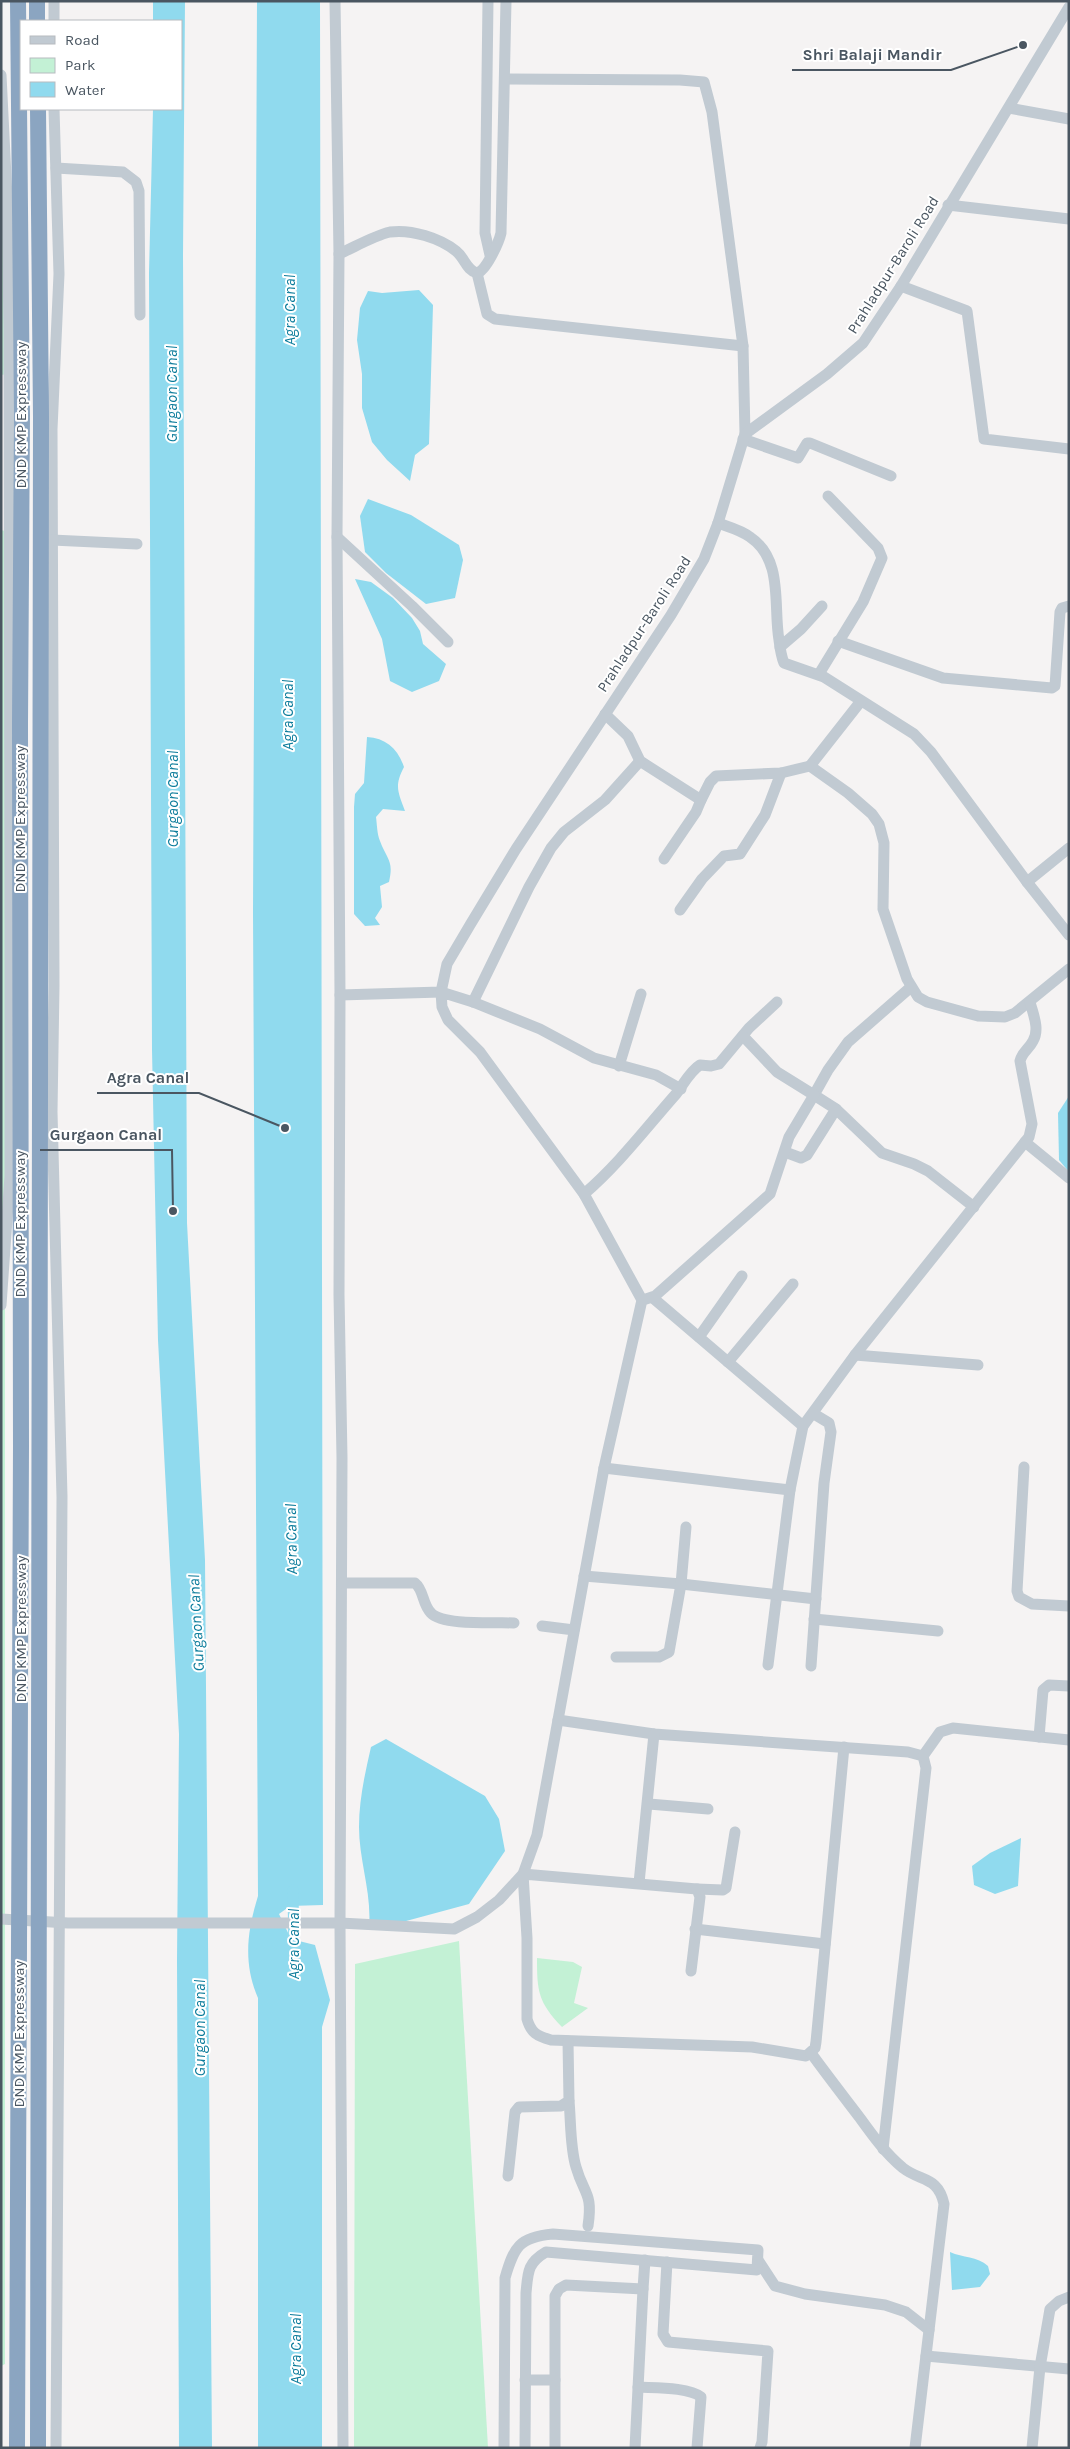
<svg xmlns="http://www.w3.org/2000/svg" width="1070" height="2449" viewBox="0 0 1070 2449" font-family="Karla,sans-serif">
  <rect width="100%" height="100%" fill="#f5f3f3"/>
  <g fill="#c3f1d5">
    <path d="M1 231 10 232 8 374 1 375Z"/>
    <path d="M1 530 5 531V2364L1 2366Z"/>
    <path d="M459 1941 488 2448H354L355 1964Z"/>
    <path d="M537 1958 573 1962 582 1967 574 2003 588 2008 562 2027C538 2002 537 1991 537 1958Z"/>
  </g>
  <g fill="#90daee">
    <path d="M153 1H185L183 255 187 1223 205 1560 212 2448H179L177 1960 179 1734 158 1340 152 1050 149 273 153 109H181V21H153Z"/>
    <path d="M257 1H320L323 1905 290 1906 279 1914 291 1939 315 1945 330 2000 322 2027V2448H258V1998C243 1963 247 1932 258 1896L253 913Z"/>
    <path d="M419 290 433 305 429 444 415 455 410 481 387 460 372 442 362 408V374L357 340 360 308 368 291 382 293Z"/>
    <path d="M368 499 411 515 459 545 463 560 455 598 426 604 386 573 365 552 360 516Z"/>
    <path d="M355 579 371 582 393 598 412 618 420 631 423 644 446 664 439 681 412 692 390 681 382 639Z"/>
    <path d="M367 737C386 738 398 749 404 767 394 786 398 792 405 811L383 809 376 817C377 824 377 834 380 841 387 860 394 860 389 882L380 886 382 907 375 918 380 925 365 926 354 914V807L355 794 364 783Z"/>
    <path d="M1069 1096V1172L1059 1160 1058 1113Z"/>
    <path d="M386 1739 485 1796 499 1819 505 1851 469 1904 395 1924 369 1927C372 1893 359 1861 359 1827 359 1800 365 1773 371 1747Z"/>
    <path d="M1021 1838 1018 1886 995 1894 974 1885 972 1866 990 1853Z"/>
    <path d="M950 2252C963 2258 977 2256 988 2266L990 2274 980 2287 952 2290Z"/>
  </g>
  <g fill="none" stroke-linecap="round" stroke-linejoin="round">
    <path stroke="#90daee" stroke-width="11" d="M293 1890 294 1954"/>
    <g stroke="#c1cad2" stroke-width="11">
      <path d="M54 1V21"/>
      <path d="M335 1 339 254 337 537 340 995 339 1295 342 1458 340 1923 343 2448"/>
      <path d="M488 1 485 233 490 255"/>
      <path d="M1 75 7 197 9 328 10 957V1176L1 1305"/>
      <path d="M506 79 680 80 704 82 712 112 743 346 745 434"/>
      <path d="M1009 108 1069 119"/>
      <path d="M54 109 59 274 52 429 54 986 52 1112 62 1497 56 2448"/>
      <path d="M56 168 123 172 136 182 139 191 140 315"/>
      <path d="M948 205 1069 219"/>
      <path d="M339 254C355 247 373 236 390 232 411 229 440 238 456 251 465 258 466 270 477 273 486 271 499 242 501 233L506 1"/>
      <path d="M477 273 487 314 495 319 743 346"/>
      <path d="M901 286 967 311 984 439 1069 449"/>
      <path d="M743 439 798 458 807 443H810L891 476"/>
      <path d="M718 523C729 527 741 530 750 537 784 560 773 606 779 640 780 648 781 656 784 663L824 677 914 734 931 752 1027 882 1069 935"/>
      <path d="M337 537 412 606 448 642"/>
      <path d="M52 540 137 544"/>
      <path d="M838 641 943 678 1052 688 1055 686 1060 612 1062 608 1069 606"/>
      <path d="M780 647 801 629 822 606"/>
      <path d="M819 674 863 602 882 558 878 548 828 496"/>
      <path d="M861 701 810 766 848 793 872 814 879 824 884 843 883 909 907 979 918 997 927 1002 978 1016 1005 1017 1015 1013 1069 969"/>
      <path d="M605 714 628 736 640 761 701 800 710 782 716 776 781 773 810 766"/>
      <path d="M664 859 696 812 701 800"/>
      <path d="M1027 882 1069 848"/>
      <path d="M680 910 702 879 724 856 740 854 765 815 781 773"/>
      <path d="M340 995 441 992 447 964 470 925 516 849 671 615 704 559 718 523 745 434 827 374 863 343 901 286 1069 7"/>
      <path d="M473 1002 529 887 551 848 564 832 605 800 640 761"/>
      <path d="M619 1066 641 994"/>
      <path d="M836 1109 882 1153 914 1164 928 1171 974 1207"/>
      <path d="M1025 1142 1069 1178"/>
      <path d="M785 1152 801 1158 807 1155 836 1109 814 1095 828 1070 848 1042 911 987"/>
      <path d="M584 1194C618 1165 646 1128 676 1094 683 1085 690 1071 700 1065L711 1066 719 1064 749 1028 777 1002"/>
      <path d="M653 1298 803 1426 790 1490 768 1665"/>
      <path d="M646 1299 655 1296 770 1194 789 1137 814 1095 777 1072 743 1036"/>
      <path d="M699 1337 742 1276"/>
      <path d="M855 1355 978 1365"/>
      <path d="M728 1362 793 1284"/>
      <path d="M803 1426 855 1355 1029 1137 1032 1124 1020 1061C1022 1052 1029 1049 1033 1041 1040 1029 1033 1014 1030 1002"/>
      <path d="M1024 1467 1017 1591 1019 1597 1032 1604 1069 1606"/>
      <path d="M604 1468 790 1490"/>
      <path d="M584 1576 681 1584 816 1599"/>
      <path d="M342 1583H415C424 1590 422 1604 431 1613 443 1626 496 1622 514 1623"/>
      <path d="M814 1619 938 1631"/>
      <path d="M542 1626 574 1630"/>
      <path d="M616 1657H659L669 1652 681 1584 686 1527"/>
      <path d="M811 1666 824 1483 831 1432 829 1423 814 1414"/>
      <path d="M558 1720 654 1734 908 1752 923 1756 926 1768 883 2149"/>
      <path d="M1039 1737 1043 1690 1049 1685 1069 1686"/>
      <path d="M923 1756 940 1732 953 1728 1069 1740"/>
      <path d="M649 1804 708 1809"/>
      <path d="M639 1883 654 1734"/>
      <path d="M697 1889 723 1890 726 1888 735 1832"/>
      <path d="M1 1919 68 1923H340L454 1929 477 1917 499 1900 523 1874 537 1835 604 1468 642 1300 584 1194 480 1052 448 1020 442 1007 441 992 473 1002 540 1029 594 1058 656 1075 681 1089"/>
      <path d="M695 1929 825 1944"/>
      <path d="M691 1971 700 1897 697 1889 523 1874 527 1938V2019C531 2033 537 2036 551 2040L752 2047 806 2056 815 2048 816 2042 844 1747"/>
      <path d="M811 2053C827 2075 844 2097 860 2118 873 2136 886 2154 903 2168 921 2182 938 2176 944 2204L915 2448"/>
      <path d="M569 2101C571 2122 570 2147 576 2167 584 2195 593 2192 588 2226"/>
      <path d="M508 2176 515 2112 519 2107 561 2106 569 2101 568 2041"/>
      <path d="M758 2260 775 2286 805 2294 885 2305 906 2312 929 2330"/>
      <path d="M667 2262 663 2334 668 2342 768 2351 762 2442 760 2448"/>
      <path d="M926 2356 1069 2369"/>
      <path d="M525 2380H555"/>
      <path d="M638 2387C654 2388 689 2387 701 2397L697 2448"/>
      <path d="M504 2448 505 2278C514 2247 519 2237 553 2234L758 2250 757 2270 546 2252C527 2263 528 2273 526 2293L525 2448"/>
      <path d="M555 2448V2296L559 2289 566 2285 643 2289 645 2260"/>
      <path d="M635 2448 643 2289"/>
      <path d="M1032 2448 1040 2367 1050 2309 1059 2301 1069 2297"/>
    </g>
    <g stroke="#8ba5c1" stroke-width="16">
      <path d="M37 1V21"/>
      <path d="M17 2448 21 1445 20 724 22 415 18 1"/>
      <path d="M38 2448 41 416 38 109"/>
    </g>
  </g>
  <g text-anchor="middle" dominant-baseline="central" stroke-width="4" stroke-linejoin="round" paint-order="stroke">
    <g font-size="15" fill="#4a5661" stroke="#fff">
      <text transform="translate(893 265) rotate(-58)">Prahladpur-Baroli Road</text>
      <text transform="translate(21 415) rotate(-90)">DND KMP Expressway</text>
      <text transform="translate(644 624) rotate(-57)">Prahladpur-Baroli Road</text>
      <text transform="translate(20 819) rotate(-90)">DND KMP Expressway</text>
      <text transform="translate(20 1224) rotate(-90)">DND KMP Expressway</text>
      <text transform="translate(21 1629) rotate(-90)">DND KMP Expressway</text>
      <text transform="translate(19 2034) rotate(-90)">DND KMP Expressway</text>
    </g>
    <g font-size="16" font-style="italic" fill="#0c7c9b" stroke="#fff">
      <text transform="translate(289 310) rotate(-90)">Agra Canal</text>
      <text transform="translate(171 394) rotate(-90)">Gurgaon Canal</text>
      <text transform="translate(287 715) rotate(-90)">Agra Canal</text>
      <text transform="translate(172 799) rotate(-90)">Gurgaon Canal</text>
      <text transform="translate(291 1539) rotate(-91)">Agra Canal</text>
      <text transform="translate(196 1623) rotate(-93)">Gurgaon Canal</text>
      <text transform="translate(293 1944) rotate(-90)">Agra Canal</text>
      <text transform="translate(199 2028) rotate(-90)">Gurgaon Canal</text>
      <text transform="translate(295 2349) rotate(-90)">Agra Canal</text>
    </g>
  </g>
  <path fill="none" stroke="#4a5661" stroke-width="2" d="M1023 45L951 70H792M285 1128L199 1093H97M173 1211L172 1150H40"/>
  <g fill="#4a5661" stroke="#fff" stroke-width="2">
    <circle cx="1023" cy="45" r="5"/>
    <circle cx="285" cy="1128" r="5"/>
    <circle cx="173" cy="1211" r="5"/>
  </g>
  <g font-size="16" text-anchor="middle" font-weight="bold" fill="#4a5661" stroke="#fff" stroke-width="4" stroke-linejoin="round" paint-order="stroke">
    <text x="872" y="60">Shri Balaji Mandir</text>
    <text x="148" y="1083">Agra Canal</text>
    <text x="106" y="1140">Gurgaon Canal</text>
  </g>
  <rect width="1070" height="2449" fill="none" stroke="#4a5661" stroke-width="5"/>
  <rect x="20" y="20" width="162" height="90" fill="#ffffff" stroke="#b7bbc0"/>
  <rect x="30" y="36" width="25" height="8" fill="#c1cad2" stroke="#b7bbc0"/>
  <text x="65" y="45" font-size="15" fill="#4a5661">Road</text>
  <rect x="30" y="58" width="25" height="15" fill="#c3f1d5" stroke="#b7bbc0"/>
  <text x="65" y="70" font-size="15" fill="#4a5661">Park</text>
  <rect x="30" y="82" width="25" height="15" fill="#90daee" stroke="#b7bbc0"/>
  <text x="65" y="95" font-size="15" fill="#4a5661">Water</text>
</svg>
